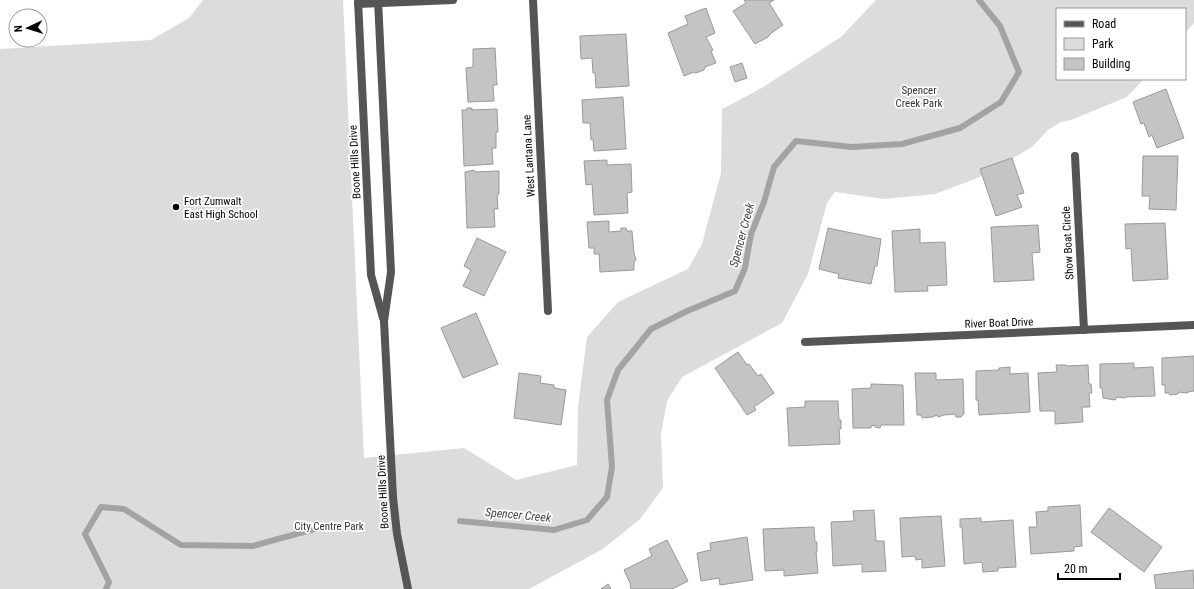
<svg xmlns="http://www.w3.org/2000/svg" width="1194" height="589" viewBox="0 0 1194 589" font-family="'Roboto Condensed',sans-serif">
  <rect width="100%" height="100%" fill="#fff"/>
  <path fill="#dcdcdc" d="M203 0H343L364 458 464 448 516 480 577 465 578 407 587 337 618 302 688 269 702 244 721 173 722 109 760 89 841 37 876 0H1194V23L1185 33V9H1057V79H1144L1127 97 1071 120 1061 122 1048 130 1032 147 978 178 935 194 884 199 835 192 827 203 808 274 782 323 682 377 667 401 661 434 663 488 640 519 603 549 529 589H0V49L151 40 189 18Z"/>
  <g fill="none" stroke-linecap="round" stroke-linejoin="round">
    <g stroke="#a3a3a3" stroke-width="6">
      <path d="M460 521 554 530 587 520 607 497 612 467 607 400 618 370 651 329 685 312 735 291 745 268 751 234 764 202 774 167 796 141 852 147 902 144 960 128 1001 102 1019 72 1000 26 979 0"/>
      <path d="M106 589 109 582 85 534 101 507 124 509 181 545 253 546 329 525"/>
    </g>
  </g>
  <g fill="#c4c4c4" stroke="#999">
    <path d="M744 0H774L769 3 783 25 770 34 768 37 755 44 733 11 746 3Z"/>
    <path d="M706 8 715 33 706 37 713 50 711 51 716 63 705 67 704 70 696 73 694 72 684 76 668 33 688 24 685 16Z"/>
    <path d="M626 34 629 86 596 88 595 73H593L592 58 581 59 580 36Z"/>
    <path d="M495 48 497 85H493L494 101 468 102 466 68 473 67V49Z"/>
    <path d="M742 63 747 78 735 82 730 67Z"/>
    <path d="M1166 89 1184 138 1157 148 1152 135 1149 137 1144 123 1141 124 1133 102Z"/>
    <path d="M623 97 626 149 594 151 593 139 591 140 590 123H583L582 100Z"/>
    <path d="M467 108H472V110L497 109 498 132H496V148H492L493 164 464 166 462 110H467Z"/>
    <path d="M1143 156H1178L1176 210 1149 209 1150 196H1142Z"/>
    <path d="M1012 158 1024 193 1017 195 1022 207 996 216 980 169Z"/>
    <path d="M607 160V165L631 164 632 192 627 193 628 213 594 215 592 184 586 185 584 161Z"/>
    <path d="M474 170 475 172 499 171V194L497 195 498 209H494L495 227 467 228 465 172Z"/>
    <path d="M609 221V232L621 231V228H626L627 231H632L634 253 636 260 634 262V270L600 272 599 254H594V248H589L587 222Z"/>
    <path d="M1165 223 1168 279 1133 281 1131 248 1126 249 1125 224Z"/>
    <path d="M1038 225 1040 252 1032 253 1034 280 994 282 991 227Z"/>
    <path d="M828 228 881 239 877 266H875L871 284 838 278 839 274 819 269Z"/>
    <path d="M920 229V243L945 242 947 285 927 286 928 291 895 292 892 231Z"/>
    <path d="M477 238 506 252 484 296 463 286 471 270 464 266Z"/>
    <path d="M476 313 498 364 463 378 441 328Z"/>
    <path d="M738 352 747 365 749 364 758 376 761 374 774 393 754 407 756 410 747 415 715 368Z"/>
    <path d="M1194 356V391L1188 392 1187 393 1179 392 1178 394 1170 395 1169 393H1165V385H1162V358Z"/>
    <path d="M1134 363V368L1153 367 1155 396 1126 397 1125 398 1117 397 1115 400 1103 398 1102 388H1100V364Z"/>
    <path d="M1056 365H1066L1067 366 1088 365 1089 384H1091L1092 393H1089L1090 407H1082L1083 422 1055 424V411H1040L1038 373 1057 372Z"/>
    <path d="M1010 367V374L1028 373 1030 412 979 415 978 400H976V371L999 370V368Z"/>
    <path d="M519 373 541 376 540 383 554 385V388L566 390 561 425 514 418Z"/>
    <path d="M915 373H936V380L963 379 964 414 961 417H956L955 414 944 415 938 417 937 415 932 417 923 418 920 415H917Z"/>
    <path d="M871 384 903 385 904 425H881L880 428 875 427V425L871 426V428H853L852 389 871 388Z"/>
    <path d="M805 401H838L839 420H841V429H839L840 444 789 446 787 408 805 407Z"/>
    <path d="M1080 505 1082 546 1074 547V551L1031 554 1029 527H1037L1036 512 1048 511V507Z"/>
    <path d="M1109 508 1162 547 1144 572 1091 532Z"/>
    <path d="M874 510 876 541H884L886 571 862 572V564L833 566 831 522 854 521 853 511Z"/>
    <path d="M941 516 945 566 922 568V559L916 560 915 556 902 557 900 518Z"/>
    <path d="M981 518V522L1013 520 1016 567 998 568V571L983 572 982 562 964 564 962 527H960V519Z"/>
    <path d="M814 527 815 542H817V552H816L818 573 784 576V570L765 571 763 529Z"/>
    <path d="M747 537 753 580 720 585 719 578 701 581 697 553 711 550 710 543Z"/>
    <path d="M667 540 688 581 672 589H631L630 586 631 585 624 570 652 556 649 549Z"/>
    <path d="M1193 570 1194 589H1156L1154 575Z"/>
    <path d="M608 584 611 589H601Z"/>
  </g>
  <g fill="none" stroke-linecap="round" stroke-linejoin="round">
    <g stroke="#555" stroke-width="8">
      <path d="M533 0 548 311"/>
      <path d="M358 4 453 0"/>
      <path d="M1075 156 1084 330"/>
      <path d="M805 342 1194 325"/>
    </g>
    <g stroke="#555" stroke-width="8">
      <path d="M358 0 371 275 383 318"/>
      <path d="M378 0 391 272 384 321 393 497 397 534 408 589"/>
    </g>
  </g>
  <circle fill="#000" stroke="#fff" stroke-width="1.5" cx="176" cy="207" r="4"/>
  <g text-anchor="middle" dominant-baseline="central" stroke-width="3.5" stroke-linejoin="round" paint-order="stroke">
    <g font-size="11" fill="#333" stroke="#fff">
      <text x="919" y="90">Spencer<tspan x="919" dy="13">Creek Park</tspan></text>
      <text x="329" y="526">City Centre Park</text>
    </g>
    <g font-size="11" fill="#000" stroke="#fff">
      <text transform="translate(529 156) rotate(-93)">West Lantana Lane</text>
      <text transform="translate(355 162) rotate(-93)">Boone Hills Drive</text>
      <text transform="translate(1068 243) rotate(-93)">Show Boat Circle</text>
      <text transform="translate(999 323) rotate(-2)">River Boat Drive</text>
      <text transform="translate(383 492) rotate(-93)">Boone Hills Drive</text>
    </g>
    <g font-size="11" fill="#000" stroke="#fff" text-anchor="start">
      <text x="184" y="201">Fort Zumwalt<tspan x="184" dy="13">East High School</tspan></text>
    </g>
    <g font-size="12" font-style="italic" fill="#444" stroke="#fff">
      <text transform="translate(742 235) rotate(-75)">Spencer Creek</text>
      <text transform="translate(518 515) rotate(5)">Spencer Creek</text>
    </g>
  </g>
  <rect x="1056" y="8" width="130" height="72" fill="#ffffff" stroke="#999999"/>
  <rect x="1064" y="21" width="20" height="6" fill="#555555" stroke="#999999"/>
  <text x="1092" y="28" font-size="12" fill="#000000">Road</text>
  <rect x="1064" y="38" width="20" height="12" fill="#dcdcdc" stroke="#999999"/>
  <text x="1092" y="48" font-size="12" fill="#000000">Park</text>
  <rect x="1064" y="58" width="20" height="12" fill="#c4c4c4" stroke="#999999"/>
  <text x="1092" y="68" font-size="12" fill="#000000">Building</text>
  <g transform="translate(28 28) rotate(266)"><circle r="19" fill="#ffffff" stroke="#999999"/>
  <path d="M0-3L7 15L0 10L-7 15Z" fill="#000000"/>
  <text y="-6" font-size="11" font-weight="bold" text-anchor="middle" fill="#000000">N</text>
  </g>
  <path d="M1058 573v6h62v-6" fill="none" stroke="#000000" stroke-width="2"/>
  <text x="1064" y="573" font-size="12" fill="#000000" stroke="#ffffff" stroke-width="3" paint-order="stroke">20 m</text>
</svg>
